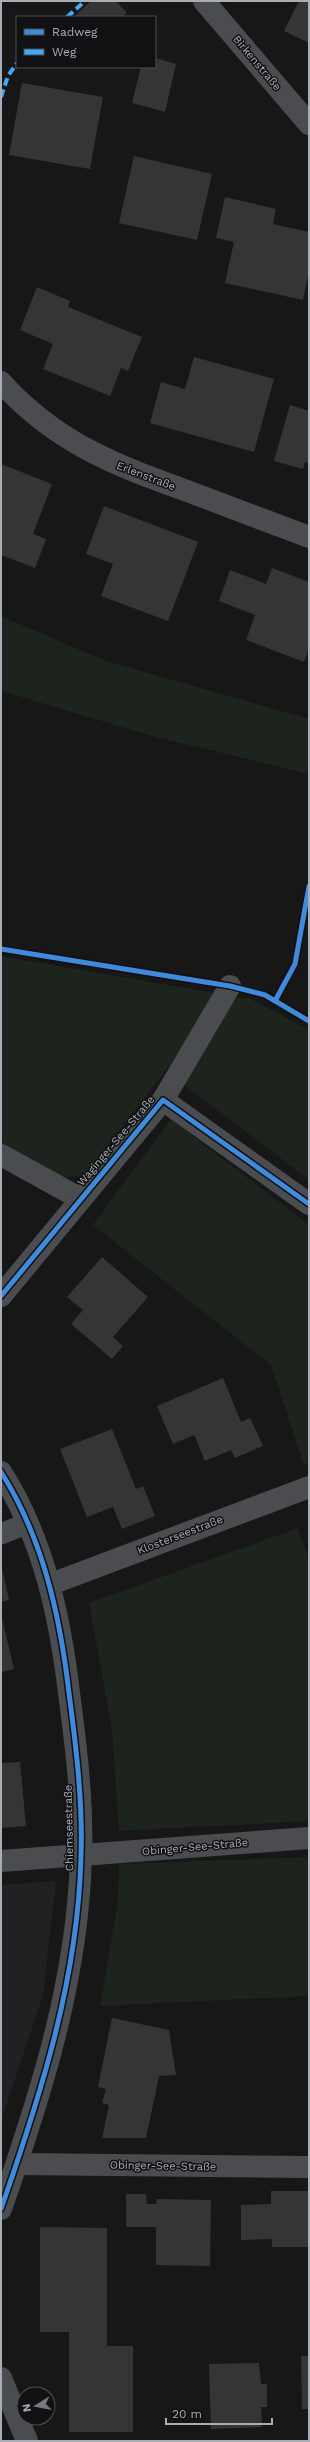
<svg xmlns="http://www.w3.org/2000/svg" width="310" height="2442" viewBox="0 0 310 2442" font-family="'Work Sans',sans-serif">
  <rect width="100%" height="100%" fill="#171717"/>
  <path fill="#212123" d="M56 1881 43 1995 1 2121V1885Z"/>
  <g fill="#1d241e">
    <path d="M1 616 106 661 309 719V774L156 737 1 691Z"/>
    <path d="M1 956 214 993 192 1037 84 1176 62 1177 1 1142Z"/>
    <path d="M234 998H249L309 1030V1180L182 1083Z"/>
    <path d="M171 1119 309 1225V1462L304 1465 271 1365 93 1225Z"/>
    <path d="M298 1528 309 1560V1821L119 1831 112 1730 89 1603Z"/>
    <path d="M309 1857V1996L100 2006 118 1901 119 1864Z"/>
  </g>
  <g fill="#353536">
    <path d="M91 1H116L127 13 122 17H74Z"/>
    <path d="M299 1H309V43L284 31Z"/>
    <path d="M155 58 176 64 165 112 132 103 141 67H155Z"/>
    <path d="M22 83 103 97 90 169 9 155Z"/>
    <path d="M134 156 212 174 197 240 119 223Z"/>
    <path d="M225 197 276 209 273 224 309 232V271L303 300 225 283 234 242 216 238Z"/>
    <path d="M37 287 70 301 68 307 142 337 128 371 121 368 110 396 43 369 53 344 20 330Z"/>
    <path d="M194 357 274 379 254 452 150 423 161 382 185 389Z"/>
    <path d="M290 405 309 411V463L305 462 303 469 274 461Z"/>
    <path d="M1 464 52 484 33 534 46 539 35 568 1 555Z"/>
    <path d="M104 506 198 542 168 621 101 596 113 564 86 554Z"/>
    <path d="M272 568 309 582V649L304 662 246 640 255 615 219 601 230 570 266 584Z"/>
    <path d="M102 1257 148 1297 113 1337 123 1346 112 1359 71 1324 83 1310 67 1297Z"/>
    <path d="M223 1378 241 1422 250 1418 263 1446 235 1458 231 1450 205 1461 194 1435 173 1444 157 1406Z"/>
    <path d="M112 1429 136 1489 143 1486 155 1516 122 1529 113 1507 87 1517 60 1449Z"/>
    <path d="M1 1564 9 1600 1 1602Z"/>
    <path d="M1 1614 14 1669 1 1672Z"/>
    <path d="M20 1762 26 1826 1 1828V1763Z"/>
    <path d="M112 2018 169 2030 176 2075 159 2076 146 2138H102L109 2105 102 2103 106 2089 98 2087Z"/>
    <path d="M271 2191H309V2247H272V2239L241 2240V2205L271 2204Z"/>
    <path d="M126 2194H146L147 2204H156L157 2199 211 2200 210 2266 156 2265V2227H126Z"/>
    <path d="M40 2227 107 2228V2346H133V2432H69V2332H40Z"/>
    <path d="M301 2356H309V2409H302Z"/>
    <path d="M259 2363 261 2384H267V2407H261L262 2427 211 2429 209 2364Z"/>
  </g>
  <g fill="none" stroke-linecap="round" stroke-linejoin="round">
    <path stroke="#4b4c50" stroke-width="21" d="M1 1534 28 1523"/>
    <g stroke="#4b4c50" stroke-width="22">
      <path d="M204 1 309 124"/>
      <path d="M1 382C56 443 115 465 190 492 229 507 269 522 309 537"/>
      <path d="M163 1100 230 986"/>
      <path d="M1 1155 81 1199"/>
      <path d="M1 1296 163 1100 309 1204"/>
      <path d="M1 1472C43 1538 60 1616 69 1693 76 1746 83 1803 81 1856 78 1979 41 2094 1 2209"/>
      <path d="M51 1584 309 1487"/>
      <path d="M1 1861 309 1838"/>
      <path d="M17 2164 309 2167"/>
      <path d="M1 2378 27 2441"/>
    </g>
    <g stroke="#3fa9f5" stroke-width="4" stroke-dasharray="8 4" stroke-linecap="butt">
      <path d="M67 17 85 1"/>
      <path d="M1 97 8 76 17 63"/>
    </g>
    <defs>
      <g id="cycleway">
        <path d="M1 949 230 986 265 995 309 1021"/>
        <path d="M275 1001 295 964 309 886"/>
        <path d="M1 1296 163 1100 309 1204"/>
        <path d="M1 1472C43 1538 60 1616 69 1693 76 1746 83 1803 81 1856 78 1979 41 2094 1 2209"/>
      </g>
    </defs>
    <use href="#cycleway" stroke="#111113" stroke-width="8"/>
    <use href="#cycleway" stroke="#408adc" stroke-width="5"/>
  </g>
  <g text-anchor="middle" dominant-baseline="central" stroke-width="3" stroke-linejoin="round" paint-order="stroke">
    <g font-size="11" fill="#a8adb8" stroke="#111113">
      <text transform="translate(257 63) rotate(50)">Birkenstraße</text>
      <text transform="translate(146 476) rotate(21)">Erlenstraße</text>
      <text transform="translate(116 1141) rotate(-50)">Waginger-See-Straße</text>
      <text transform="translate(180 1535) rotate(-21)">Klosterseestraße</text>
      <text transform="translate(69 1828) rotate(-91)">Chiemseestraße</text>
      <text transform="translate(195 1847) rotate(-5)">Obinger-See-Straße</text>
      <text transform="translate(163 2166) rotate(1)">Obinger-See-Straße</text>
    </g>
  </g>
  <rect width="310" height="2442" fill="none" stroke="#a8adb8" stroke-width="4"/>
  <rect x="16" y="16" width="140" height="52" fill="#111113" stroke="#4d4f55"/>
  <rect x="24" y="29" width="20" height="6" fill="#408adc" stroke="#4d4f55"/>
  <text x="52" y="36" font-size="12" fill="#a8adb8">Radweg</text>
  <rect x="24" y="49" width="20" height="6" fill="#3fa9f5" stroke="#4d4f55"/>
  <text x="52" y="56" font-size="12" fill="#a8adb8">Weg</text>
  <g transform="translate(36 2406) rotate(259)"><circle r="19" fill="#111113" stroke="#4d4f55"/>
  <path d="M0-3L7 15L0 10L-7 15Z" fill="#757880"/>
  <text y="-6" font-size="11" font-weight="bold" text-anchor="middle" fill="#a8adb8">N</text>
  </g>
  <path d="M166 2418v6h106v-6" fill="none" stroke="#a8adb8" stroke-width="2"/>
  <text x="172" y="2418" font-size="12" fill="#a8adb8" stroke="#111113" stroke-width="3" paint-order="stroke">20 m</text>
</svg>
